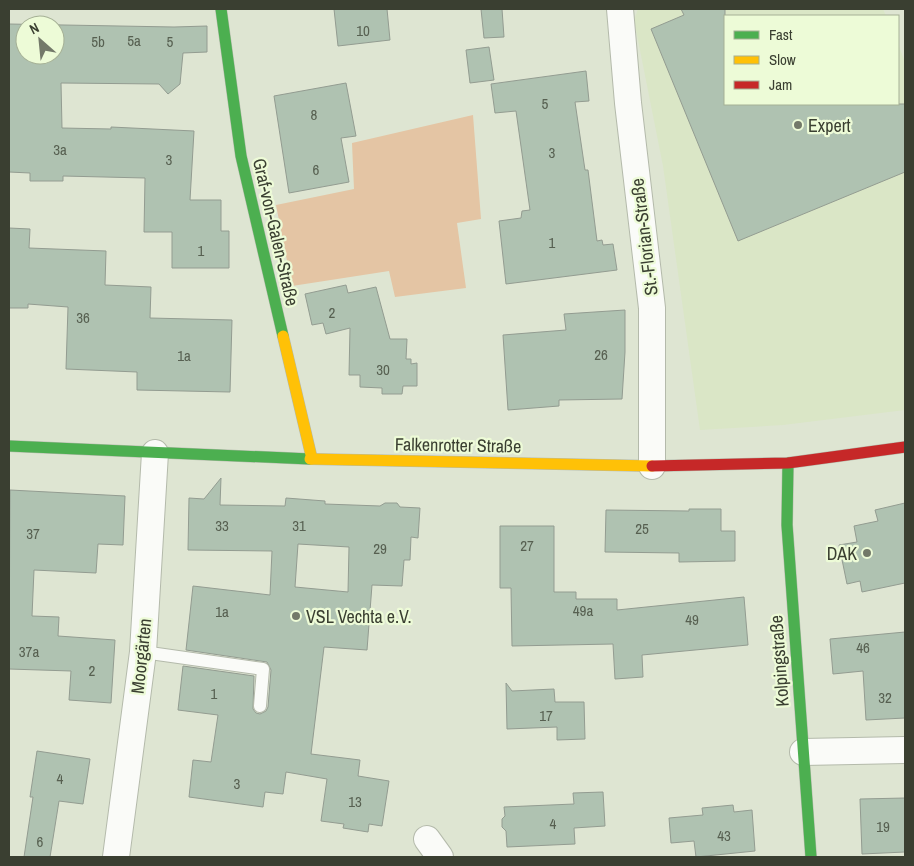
<svg xmlns="http://www.w3.org/2000/svg" width="914" height="866" viewBox="0 0 914 866" font-family="'Archivo Narrow',sans-serif">
  <rect width="100%" height="100%" fill="#dee5d2"/>
  <path fill="#dae6c6" d="M638 9H883L886 16H725V104H898V44L905 62V410L783 425 700 430 663 166 634 20Z"/>
  <path fill="#e4c5a4" d="M473 115 481 219 457 223 466 288 395 297 389 271 292 286 276 205 354 189 352 143Z"/>
  <g fill="#afc2b1" stroke="#939c91" fill-rule="evenodd">
    <path d="M334 9H387L390 40 338 46Z"/>
    <path d="M481 9H502L504 37 484 38Z"/>
    <path d="M681 9H725V104H905V172L738 241 651 29 684 15Z"/>
    <path d="M9 24 174 27 207 26V52L183 53 180 84 168 94 159 84 61 83 62 128 111 129V127L194 131 190 200H221V231H229V268H172V232H144L145 178 63 176V181H30V173L9 172ZM25 25H55V55H25Z"/>
    <path d="M489 47 494 80 470 83 466 50Z"/>
    <path d="M586 71 589 101 575 102 585 170H588L597 241 602 240 603 245 613 244 617 270 506 284 499 221 521 218 522 211 530 210 516 111 495 113 491 84Z"/>
    <path d="M346 83 356 136 341 138 349 182 289 193 274 96Z"/>
    <path d="M9 228 30 229 29 248 106 251 105 285 151 287 150 318 232 320 230 392 137 390V372L66 369 68 307 28 304V308H9Z"/>
    <path d="M346 285 348 293 376 287 390 339H407L406 359H411V364L417 363V386H403L402 394H382V388L360 387V375H349L350 328 326 334 323 323 312 325 305 294Z"/>
    <path d="M625 310V352L622 399 559 400V406L508 410 503 335 566 330 564 314Z"/>
    <path d="M221 478 220 505 285 506 286 498 325 501V504L380 506 385 503H397L400 507 420 508 418 538 411 537 410 560H404L402 586 372 585 367 650 324 647 311 754 360 760 358 776 389 781 382 826 369 824 368 832 343 828 344 824 321 821 327 779 286 772 283 794 265 792 263 807 189 797 193 760 211 762 218 715 178 710 183 666 254 676 253 709 256 713 260 714 266 711 268 707 271 670 267 662 186 650 193 586 270 595 272 551 188 550 189 498 204 499ZM298 544 349 547 348 592 295 587Z"/>
    <path d="M10 490 125 496 123 545 98 544 96 573 34 570 32 616 59 617 58 636 115 640 111 703 69 700 71 671 9 669Z"/>
    <path d="M905 503V583L862 592 860 581 847 584 839 545 857 542 854 526 878 521 875 510Z"/>
    <path d="M689 509H721V531H735V561L679 562V553L605 552 606 510 689 511Z"/>
    <path d="M500 526H554V592H576V599H617V610L744 597 748 645 642 655 643 677 615 679 613 644 512 646 511 588H500Z"/>
    <path d="M905 632V718L866 720 863 671 833 674 830 639Z"/>
    <path d="M506 683 512 691 554 689 555 702H584L585 739 557 740V727L507 729Z"/>
    <path d="M37 751 90 759 83 804 59 801 50 857H24L33 797H30Z"/>
    <path d="M603 792 605 826 574 828 575 844 507 847 506 831 502 827V819L505 816 504 807 574 804 573 793Z"/>
    <path d="M905 798V852L862 854 860 799Z"/>
    <path d="M733 805 734 812 752 810 755 851 696 857 694 841 671 843 669 818 703 815 702 808Z"/>
  </g>
  <g fill="none" stroke-linecap="round" stroke-linejoin="round">
    <defs>
      <path id="lane" d="M143 652 263 669 260 706"/>
      <g id="street">
        <path d="M620 9 628 103 652 308V466"/>
        <path d="M803 752 905 750"/>
        <path d="M427 839 440 857"/>
        <path d="M116 857 143 652 155 453"/>
      </g>
      <g id="fast">
        <path d="M221 9 241 156 283 336"/>
        <path d="M9 446 310 459"/>
        <path d="M788 463 787 525 811 857"/>
      </g>
      <g id="slow">
        <path d="M283 336 312 459"/>
        <path d="M310 459 652 466"/>
      </g>
      <path id="jam" d="M652 466 788 463 905 447"/>
    </defs>
    <use href="#lane" stroke="#b4baab" stroke-width="14"/>
    <use href="#street" stroke="#b4baab" stroke-width="28"/>
    <use href="#fast" stroke="#b4baab" stroke-width="12"/>
    <use href="#slow" stroke="#b4baab" stroke-width="12"/>
    <use href="#jam" stroke="#b4baab" stroke-width="12"/>
    <use href="#lane" stroke="#fafbf8" stroke-width="12"/>
    <use href="#street" stroke="#fafbf8" stroke-width="26"/>
    <use href="#fast" stroke="#4caf50" stroke-width="11"/>
    <use href="#slow" stroke="#ffc107" stroke-width="11"/>
    <use href="#jam" stroke="#c62828" stroke-width="11"/>
  </g>
  <g fill="#737969" stroke="#edfbd7" stroke-width="2">
    <circle cx="798" cy="125" r="5"/>
    <circle cx="867" cy="553" r="5"/>
    <circle cx="296" cy="616" r="5"/>
  </g>
  <g text-anchor="middle" dominant-baseline="central" stroke-width="4.5" stroke-linejoin="round" paint-order="stroke">
    <g font-size="15" fill="#576051">
      <text x="363" y="30">10</text>
      <text x="134" y="40">5a</text>
      <text x="98" y="41">5b</text>
      <text x="170" y="41">5</text>
      <text x="545" y="103">5</text>
      <text x="314" y="114">8</text>
      <text x="60" y="149">3a</text>
      <text x="552" y="152">3</text>
      <text x="169" y="159">3</text>
      <text x="316" y="169">6</text>
      <text x="552" y="242">1</text>
      <text x="201" y="250">1</text>
      <text x="332" y="312">2</text>
      <text x="83" y="317">36</text>
      <text x="601" y="354">26</text>
      <text x="184" y="355">1a</text>
      <text x="383" y="369">30</text>
      <text x="222" y="525">33</text>
      <text x="299" y="525">31</text>
      <text x="642" y="528">25</text>
      <text x="33" y="533">37</text>
      <text x="527" y="545">27</text>
      <text x="380" y="548">29</text>
      <text x="583" y="610">49a</text>
      <text x="222" y="611">1a</text>
      <text x="692" y="619">49</text>
      <text x="863" y="647">46</text>
      <text x="29" y="651">37a</text>
      <text x="92" y="670">2</text>
      <text x="214" y="693">1</text>
      <text x="885" y="697">32</text>
      <text x="546" y="715">17</text>
      <text x="60" y="778">4</text>
      <text x="237" y="783">3</text>
      <text x="355" y="801">13</text>
      <text x="553" y="823">4</text>
      <text x="883" y="826">19</text>
      <text x="724" y="835">43</text>
      <text x="40" y="841">6</text>
    </g>
    <g font-size="18" fill="#3a3f31" stroke="#edfbd7" text-anchor="start">
      <text x="808" y="125">Expert</text>
      <text x="857" y="553" text-anchor="end">DAK</text>
      <text x="306" y="616">VSL Vechta e.V.</text>
    </g>
    <g font-size="18" fill="#3a3f31" stroke="#edfbd7">
      <text transform="translate(276 232) rotate(77)">Graf-von-Galen-Straße</text>
      <text transform="translate(644 237) rotate(-97)">St.-Florian-Straße</text>
      <text transform="translate(458 445) rotate(1)">Falkenrotter Straße</text>
      <text transform="translate(141 656) rotate(-84)">Moorgärten</text>
      <text transform="translate(779 661) rotate(-94)">Kolpingstraße</text>
    </g>
  </g>
  <rect width="914" height="866" fill="none" stroke="#3a3f31" stroke-width="20"/>
  <rect x="724" y="15" width="175" height="90" fill="#edfbd7" stroke="#a5b095"/>
  <rect x="734" y="31" width="25" height="8" fill="#4caf50" stroke="#a5b095"/>
  <text x="769" y="40" font-size="15" fill="#3a3f31">Fast</text>
  <rect x="734" y="56" width="25" height="8" fill="#ffc107" stroke="#a5b095"/>
  <text x="769" y="65" font-size="15" fill="#3a3f31">Slow</text>
  <rect x="734" y="81" width="25" height="8" fill="#c62828" stroke="#a5b095"/>
  <text x="769" y="90" font-size="15" fill="#3a3f31">Jam</text>
  <g transform="translate(40 40) rotate(333)"><circle r="24" fill="#edfbd7" stroke="#a5b095"/>
  <path d="M0-4L9 19L0 12L-9 19Z" fill="#737969"/>
  <text y="-8" font-size="14" font-weight="bold" text-anchor="middle" fill="#3a3f31">N</text>
  </g>
</svg>
